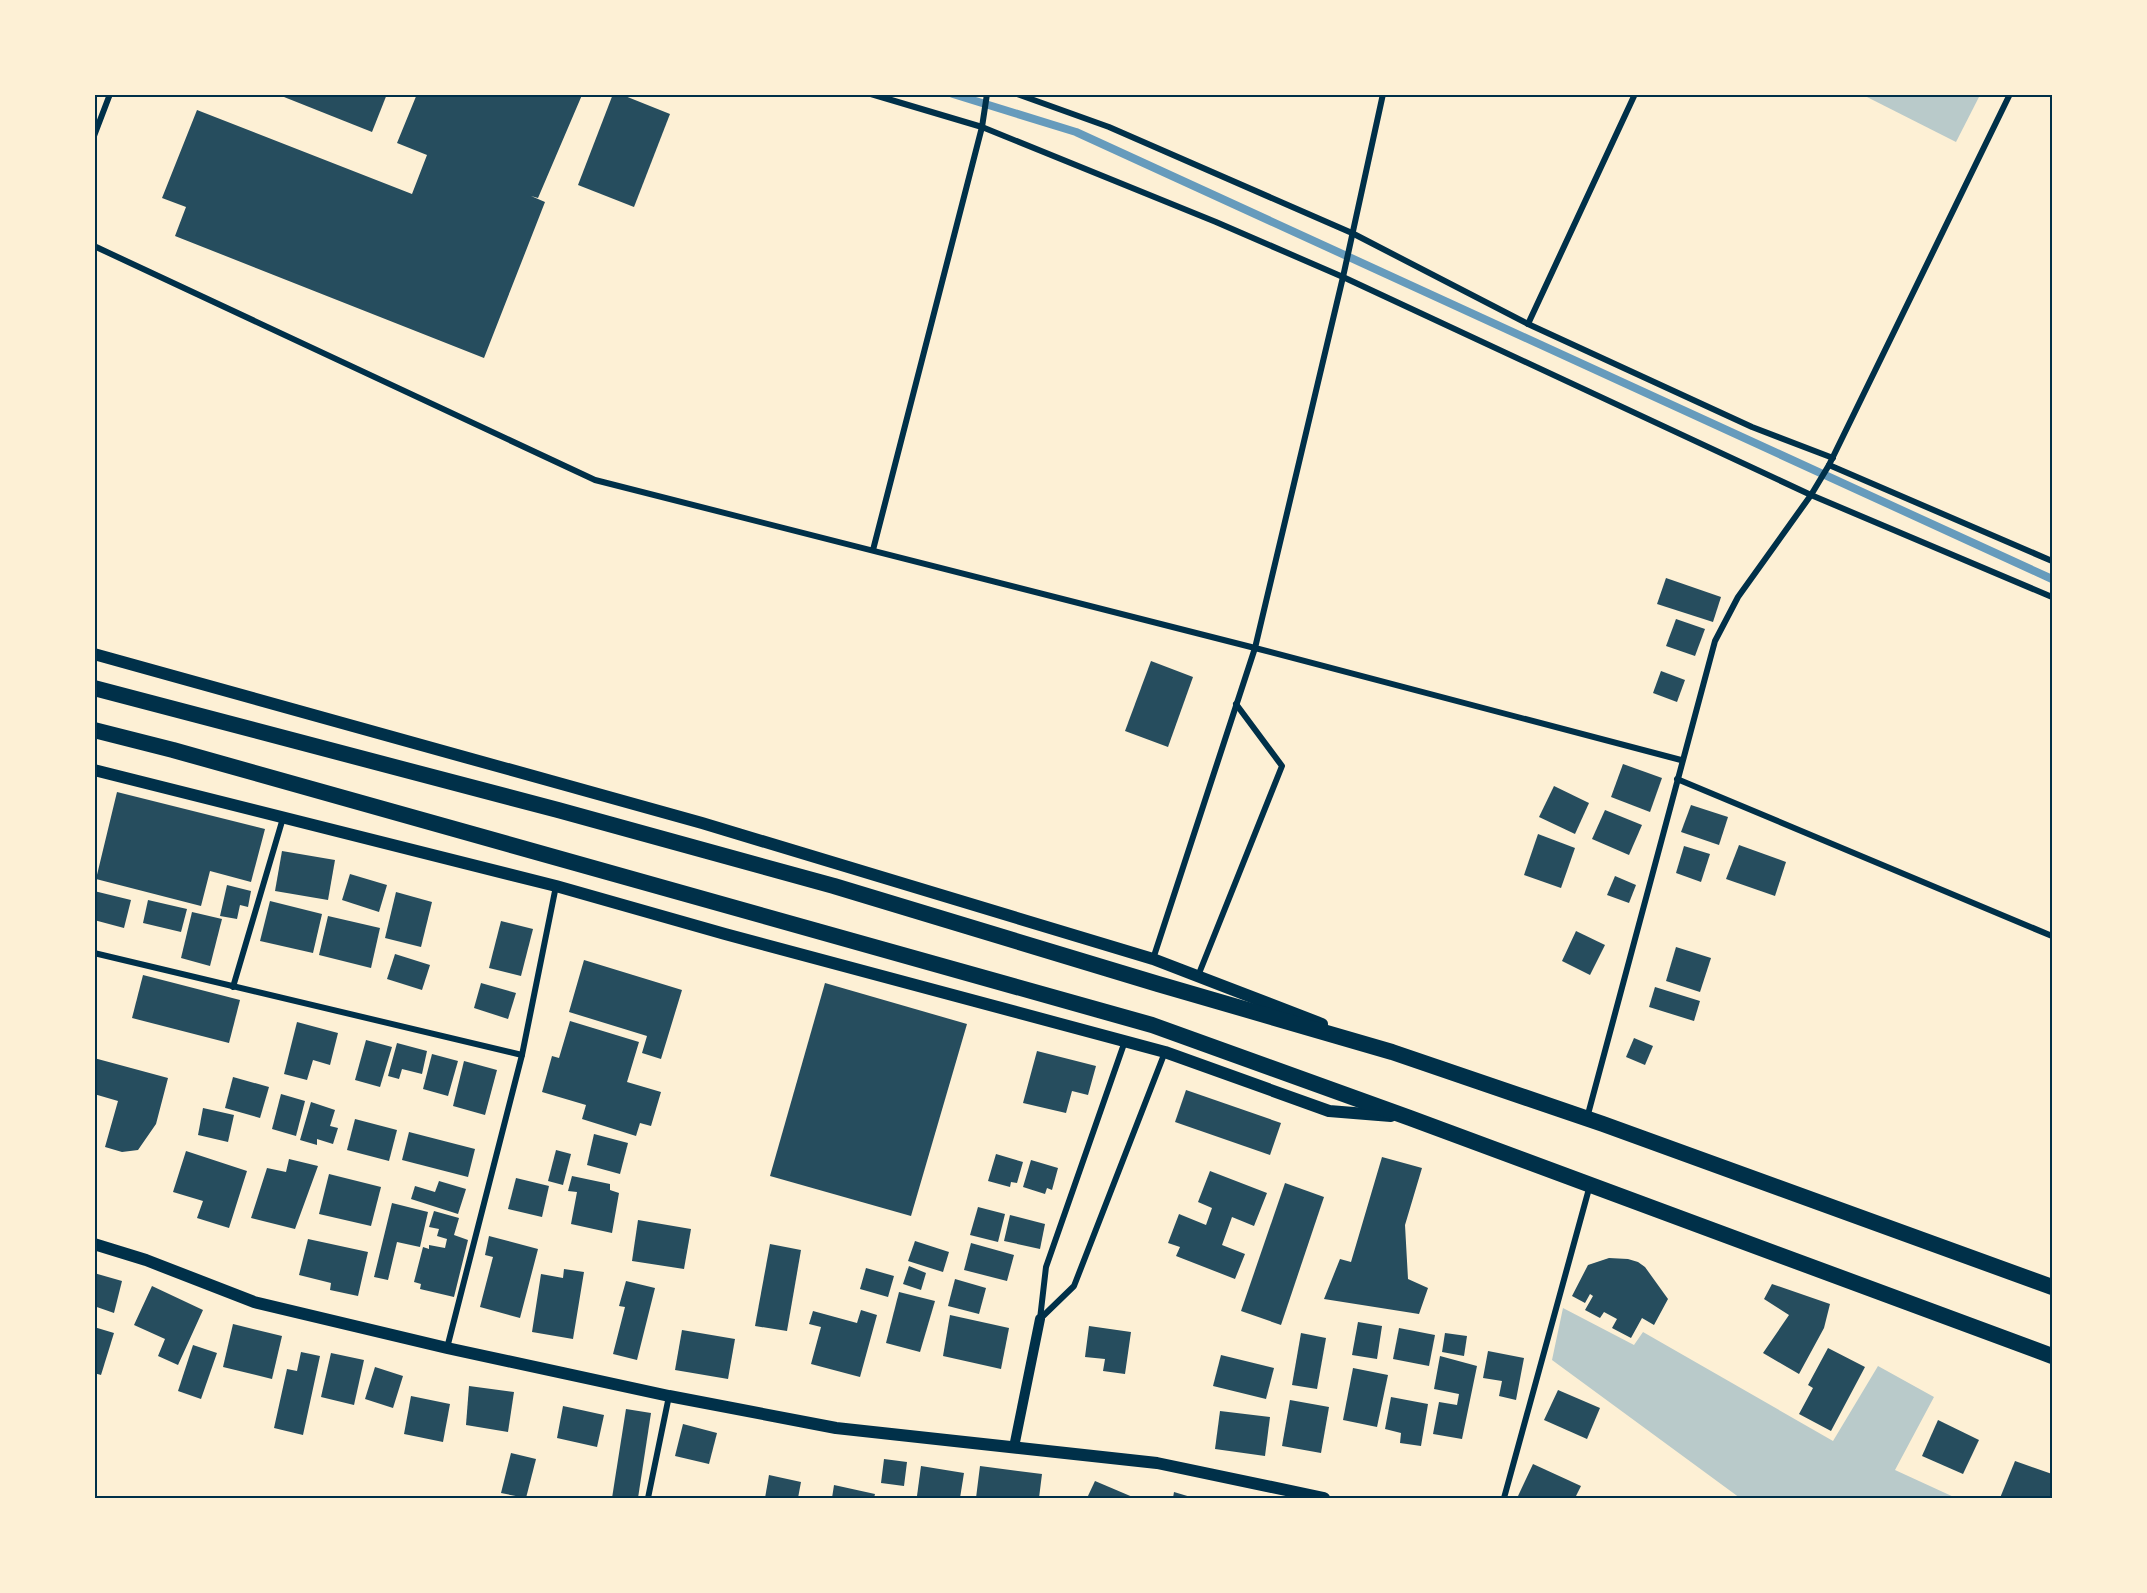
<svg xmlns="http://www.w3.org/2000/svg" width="2147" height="1593" viewBox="0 0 2147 1593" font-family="Overpass,sans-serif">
  <rect width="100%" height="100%" fill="#fdf0d5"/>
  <g fill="#b9caca">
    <path d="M1863 95H1980L1956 142Z"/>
    <path d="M1563 1308 1634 1345 1643 1332 1833 1441 1878 1366 1934 1397 1895 1470 1956 1498H1740L1552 1360Z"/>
  </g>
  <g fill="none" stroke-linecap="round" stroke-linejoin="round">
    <path stroke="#669bbc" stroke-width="8" d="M953 94 1076 132 2052 579"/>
  </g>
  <g fill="#264d5e">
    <path d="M285 94H387L372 132 284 97Z"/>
    <path d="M417 94 582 95 538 198 531 196 545 202 484 358 175 236 186 207 162 198 197 110 412 194 427 155 397 143Z"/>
    <path d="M613 94H620L670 114 634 207 578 185Z"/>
    <path d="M1666 578 1721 597 1713 622 1657 604Z"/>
    <path d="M1676 619 1705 629 1695 656 1666 646Z"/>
    <path d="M1151 661 1193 677 1168 747 1125 731Z"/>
    <path d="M1661 671 1685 680 1677 702 1653 693Z"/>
    <path d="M1623 764 1662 778 1650 812 1611 797Z"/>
    <path d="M1554 786 1589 803 1575 834 1539 817Z"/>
    <path d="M117 792 265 829 251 882 210 871 201 906 96 879Z"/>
    <path d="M1691 805 1728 817 1719 845 1681 832Z"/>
    <path d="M1605 810 1642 825 1629 855 1592 839Z"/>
    <path d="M1538 834 1575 848 1561 888 1524 875Z"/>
    <path d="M1739 845 1786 862 1775 896 1726 879Z"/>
    <path d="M1684 846 1710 854 1701 882 1676 873Z"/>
    <path d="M282 851 335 860 328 900 275 891Z"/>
    <path d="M350 874 387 885 379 912 342 900Z"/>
    <path d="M1615 876 1636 885 1629 903 1607 895Z"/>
    <path d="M227 885 251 891 248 907 240 905 237 919 220 916Z"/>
    <path d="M94 891 131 900 124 928 94 920Z"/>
    <path d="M396 892 432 902 421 947 385 938Z"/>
    <path d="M148 900 187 909 181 932 143 923Z"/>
    <path d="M270 901 322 914 313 953 260 941Z"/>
    <path d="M192 912 222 919 210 966 181 958Z"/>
    <path d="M328 916 380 928 371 968 319 955Z"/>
    <path d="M501 921 533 929 521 976 489 968Z"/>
    <path d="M1576 931 1605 945 1590 975 1562 961Z"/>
    <path d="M1676 947 1711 958 1700 992 1666 981Z"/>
    <path d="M395 954 430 965 422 990 387 979Z"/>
    <path d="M584 960 682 990 661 1059 642 1053 647 1036 569 1012Z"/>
    <path d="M143 975 240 1000 229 1043 132 1018Z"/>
    <path d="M481 983 516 993 508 1019 474 1008Z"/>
    <path d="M825 983 967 1024 911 1216 770 1176Z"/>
    <path d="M1655 987 1700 1001 1694 1021 1649 1007Z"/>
    <path d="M570 1021 639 1042 627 1082 661 1092 651 1126 640 1123 636 1136 582 1119 586 1105 542 1092 552 1056 559 1058Z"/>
    <path d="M297 1022 338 1033 330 1065 313 1060 307 1080 284 1074Z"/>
    <path d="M1634 1038 1653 1046 1645 1065 1626 1057Z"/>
    <path d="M366 1040 392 1047 380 1087 355 1080Z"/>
    <path d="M397 1043 427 1051 422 1074 402 1069 399 1079 388 1076Z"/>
    <path d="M1037 1051 1096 1066 1088 1095 1072 1091 1066 1113 1023 1103Z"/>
    <path d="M432 1054 458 1061 448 1096 423 1089Z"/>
    <path d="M94 1058 168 1078 156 1124 138 1150 122 1152 105 1147 118 1101 94 1094Z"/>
    <path d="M464 1061 497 1070 485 1115 453 1106Z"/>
    <path d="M233 1077 269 1087 260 1118 225 1108Z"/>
    <path d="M1186 1090 1281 1123 1270 1155 1175 1122Z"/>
    <path d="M281 1094 305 1101 296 1136 272 1129Z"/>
    <path d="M311 1102 335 1110 330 1126 338 1128 333 1144 317 1139V1145L300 1140Z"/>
    <path d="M203 1108 234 1115 228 1142 198 1135Z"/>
    <path d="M355 1119 397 1130 389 1161 347 1150Z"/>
    <path d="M409 1132 475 1149 468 1177 402 1160Z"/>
    <path d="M594 1134 628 1143 620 1174 587 1165Z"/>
    <path d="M556 1150 571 1154 563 1185 548 1181Z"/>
    <path d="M186 1151 247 1171 229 1228 197 1218 203 1201 173 1192Z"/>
    <path d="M996 1154 1023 1162 1017 1183 1011 1182 1010 1187 988 1181Z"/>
    <path d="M1382 1157 1422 1168 1405 1225 1408 1279 1428 1288 1419 1314 1324 1299 1340 1259 1351 1262Z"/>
    <path d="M289 1159 318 1166 295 1229 251 1218 267 1168 286 1172Z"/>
    <path d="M1031 1160 1058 1168 1052 1190 1047 1188 1045 1194 1023 1187Z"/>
    <path d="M1210 1171 1267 1193 1254 1226 1232 1217 1222 1245 1245 1254 1235 1279 1176 1256 1180 1247 1168 1243 1179 1214 1206 1225 1212 1208 1198 1202Z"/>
    <path d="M329 1174 381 1187 371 1226 319 1214Z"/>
    <path d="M572 1176 610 1184V1190L619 1193 612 1233 571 1224 577 1192 568 1191Z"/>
    <path d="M516 1178 549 1186 542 1217 508 1209Z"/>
    <path d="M439 1181 466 1189 458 1214 411 1199 415 1186 435 1192Z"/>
    <path d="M1285 1183 1324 1197 1281 1325 1241 1311Z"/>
    <path d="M392 1203 428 1212 420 1247 397 1242 388 1280 374 1277Z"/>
    <path d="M978 1207 1005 1214 998 1242 970 1235Z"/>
    <path d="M434 1211 459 1218 454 1235 468 1240 454 1297 420 1289 421 1284 414 1282 423 1247 429 1249V1245L445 1248 447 1239 437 1236 439 1229 429 1227Z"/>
    <path d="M1010 1215 1045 1224 1040 1249 1004 1241Z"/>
    <path d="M638 1220 691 1229 684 1269 632 1261Z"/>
    <path d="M489 1236 538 1249 520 1318 480 1307 493 1257 485 1255Z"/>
    <path d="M308 1239 368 1252 358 1296 330 1290 331 1283 299 1275Z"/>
    <path d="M915 1241 949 1252 943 1272 908 1261Z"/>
    <path d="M971 1243 1014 1255 1007 1281 964 1270Z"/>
    <path d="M770 1244 801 1250 787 1331 755 1326Z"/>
    <path d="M1609 1258 1628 1259 1638 1262 1645 1267 1668 1299 1654 1325 1642 1318 1631 1338 1612 1328 1617 1319 1604 1312 1600 1318 1585 1310 1593 1296 1590 1294 1585 1303 1572 1296 1588 1265Z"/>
    <path d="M909 1266 926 1273 921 1290 903 1284Z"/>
    <path d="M866 1268 894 1276 888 1297 860 1289Z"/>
    <path d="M564 1269 584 1272 573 1339 532 1332 541 1274 563 1278Z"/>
    <path d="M94 1273 122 1281 114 1313 94 1306Z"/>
    <path d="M955 1279 986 1288 979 1314 948 1306Z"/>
    <path d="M626 1281 655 1288 637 1360 613 1354 625 1307 619 1306Z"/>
    <path d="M1772 1284 1830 1304 1824 1328 1799 1374 1763 1353 1789 1315 1764 1299Z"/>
    <path d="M152 1286 203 1310 178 1365 158 1356 165 1339 134 1325Z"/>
    <path d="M899 1292 935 1301 920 1352 886 1343Z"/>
    <path d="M861 1310 877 1315 860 1377 811 1364 821 1327 809 1324 813 1311 857 1323Z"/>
    <path d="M950 1315 1009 1328 1001 1369 943 1356Z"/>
    <path d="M1358 1322 1382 1326 1377 1359 1352 1355Z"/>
    <path d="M233 1324 282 1336 272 1379 223 1367Z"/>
    <path d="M1089 1326 1131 1332 1125 1374 1103 1371 1105 1359 1085 1357Z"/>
    <path d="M94 1327 114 1333 101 1375 94 1373Z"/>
    <path d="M1399 1328 1435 1335 1429 1366 1393 1359Z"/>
    <path d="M682 1330 735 1339 728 1379 675 1370Z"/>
    <path d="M1301 1333 1326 1338 1317 1389 1292 1385Z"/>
    <path d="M1445 1333 1467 1336 1464 1356 1442 1352Z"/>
    <path d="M193 1345 217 1353 201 1399 178 1391Z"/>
    <path d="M1828 1348 1865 1367 1831 1431 1799 1414 1813 1388 1808 1385Z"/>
    <path d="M1488 1351 1524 1358 1516 1400 1499 1396 1502 1381 1483 1378Z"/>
    <path d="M301 1352 320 1356 303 1435 274 1428 287 1369 297 1371Z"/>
    <path d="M331 1353 364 1360 354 1405 321 1397Z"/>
    <path d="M1221 1355 1274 1368 1266 1399 1213 1386Z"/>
    <path d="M1440 1356 1477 1366 1462 1439 1433 1434 1439 1402 1457 1405 1459 1394 1434 1389Z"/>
    <path d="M375 1367 403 1376 393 1408 365 1399Z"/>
    <path d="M1353 1368 1388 1375 1377 1427 1343 1420Z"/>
    <path d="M469 1386 514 1392 508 1432 466 1425Z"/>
    <path d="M1558 1390 1600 1408 1587 1439 1544 1420Z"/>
    <path d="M411 1396 450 1404 443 1442 404 1434Z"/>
    <path d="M1391 1397 1428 1404 1421 1446 1400 1443 1401 1433 1385 1429Z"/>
    <path d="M1290 1400 1329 1407 1321 1453 1282 1446Z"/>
    <path d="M563 1406 604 1415 597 1447 557 1438Z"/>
    <path d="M626 1409 651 1413 638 1498H612Z"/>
    <path d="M1220 1411 1270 1417 1265 1456 1215 1449Z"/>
    <path d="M1938 1420 1979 1440 1963 1474 1922 1456Z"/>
    <path d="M683 1424 717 1433 709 1464 675 1456Z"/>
    <path d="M511 1453 536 1459 526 1498 501 1493Z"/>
    <path d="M884 1459 907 1462 904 1486 881 1483Z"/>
    <path d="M2015 1461 2052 1474V1498H2000Z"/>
    <path d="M1533 1464 1581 1486 1575 1498H1523L1518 1496Z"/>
    <path d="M921 1466 964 1473 960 1498H931L917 1496Z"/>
    <path d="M980 1466 1042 1474 1039 1498H976Z"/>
    <path d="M769 1475 801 1482 798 1498H765Z"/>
    <path d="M1095 1481 1135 1498H1087Z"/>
    <path d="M834 1485 875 1494 874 1498H832Z"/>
    <path d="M1174 1492 1194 1498H1173Z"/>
  </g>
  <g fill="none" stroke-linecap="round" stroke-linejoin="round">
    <g stroke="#003049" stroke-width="6">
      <path d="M871 94 982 127 1216 222 1343 277 1811 495 2052 597"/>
      <path d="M1017 94 1109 127 1352 233 1528 324 1752 427 1833 458"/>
      <path d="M94 136 110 94"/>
      <path d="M94 246 595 480 1255 648 1681 760"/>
      <path d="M1528 324 1635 94"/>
      <path d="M1829 465 2052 561"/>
      <path d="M873 550 982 127 987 94"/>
      <path d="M1677 779 2052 936"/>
      <path d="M94 953 522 1055"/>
      <path d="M1153 959 1255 648 1343 277 1383 94"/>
      <path d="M1198 976 1282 766 1236 704"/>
      <path d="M233 987 283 818"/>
      <path d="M1587 1118 1715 641 1738 597 1811 495 1829 465 2010 94"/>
      <path d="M1040 1319 1074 1286 1165 1052"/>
      <path d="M1040 1319 1046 1267 1125 1041"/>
      <path d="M447 1348 522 1055 556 886"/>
      <path d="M648 1498 669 1396"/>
      <path d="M1504 1498 1590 1185"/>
    </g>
    <path stroke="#003049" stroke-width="10" d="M1014 1447 1040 1319"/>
    <g stroke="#003049" stroke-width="12">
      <path d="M94 654 702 823 1153 959 1322 1024"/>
      <path d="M94 770 556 886 725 934 1165 1052 1329 1111 1391 1116"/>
      <path d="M94 1244 146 1260 254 1302 447 1348 669 1396 836 1428 1157 1463 1324 1498"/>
    </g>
    <g stroke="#003049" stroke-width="16">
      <path d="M94 688 558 810 834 886 1158 984 1392 1052 1603 1124 2052 1287"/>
      <path d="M94 730 173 750 1152 1025 1410 1118 2052 1356"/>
    </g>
  </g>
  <rect width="2147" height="1593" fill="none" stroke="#fdf0d5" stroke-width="192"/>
  <rect x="96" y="96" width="1955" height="1401" fill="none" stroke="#003049" stroke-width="2"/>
</svg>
